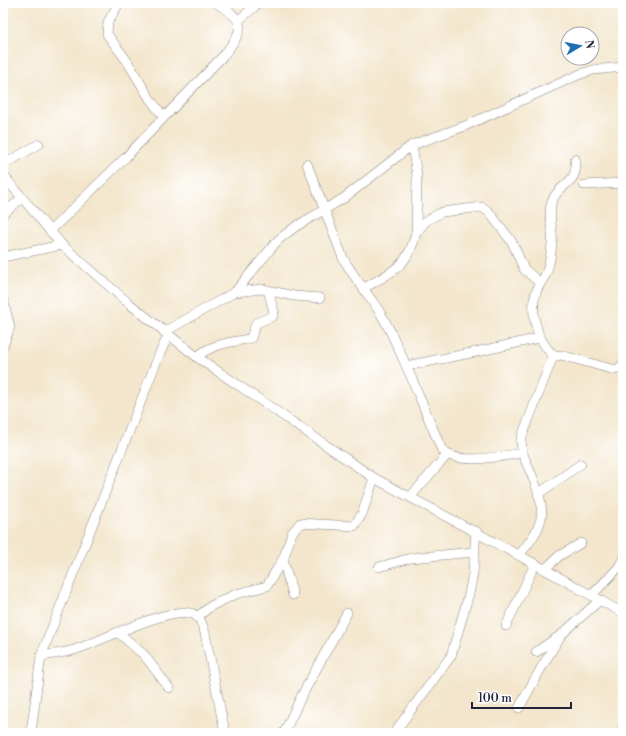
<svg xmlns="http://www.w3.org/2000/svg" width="626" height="736" viewBox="0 0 626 736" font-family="'Libre Bodoni',serif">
  <rect width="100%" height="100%" fill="#fff"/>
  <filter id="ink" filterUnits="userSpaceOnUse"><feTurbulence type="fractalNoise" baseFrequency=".025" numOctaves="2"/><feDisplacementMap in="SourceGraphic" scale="8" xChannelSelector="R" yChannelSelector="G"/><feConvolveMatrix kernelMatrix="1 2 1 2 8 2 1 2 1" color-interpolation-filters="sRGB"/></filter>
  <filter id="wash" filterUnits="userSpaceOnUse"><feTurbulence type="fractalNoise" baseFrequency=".012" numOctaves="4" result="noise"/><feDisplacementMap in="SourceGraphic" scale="16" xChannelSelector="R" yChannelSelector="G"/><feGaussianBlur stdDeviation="0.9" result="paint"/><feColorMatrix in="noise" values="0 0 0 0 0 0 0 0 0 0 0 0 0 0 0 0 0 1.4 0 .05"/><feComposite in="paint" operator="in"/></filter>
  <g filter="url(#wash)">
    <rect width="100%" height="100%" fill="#f3e6cc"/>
  </g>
  <g filter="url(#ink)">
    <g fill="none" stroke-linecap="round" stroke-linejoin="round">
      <defs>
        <g id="minor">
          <path d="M119 3 108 22 107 34 127 61 150 99 164 117"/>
          <path d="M238 21 259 3"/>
          <path d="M307 164 343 258C355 280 373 299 385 321 407 363 423 407 442 450 457 466 502 456 522 453"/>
          <path d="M3 165 39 144"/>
          <path d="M3 175 62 245 126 301 197 357 374 478 535 564 623 613"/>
          <path d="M584 185 623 183"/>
          <path d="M3 214 22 198"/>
          <path d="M50 231 126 157 224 55C245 28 247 21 216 3"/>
          <path d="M416 233 426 221 442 212 482 207 489 212 512 242 524 269 540 283"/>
          <path d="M3 257 62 245"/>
          <path d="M364 288C392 272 408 267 416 233L417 176 412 145"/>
          <path d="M235 292 262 289 294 296 320 298"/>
          <path d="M3 299 10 327 3 346"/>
          <path d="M164 332 235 292 278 240 295 227 344 198 412 145 465 126 578 75 593 70 623 67"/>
          <path d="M555 356C535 341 527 305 540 284 542 280 545 277 546 273 550 264 551 253 552 244 554 229 547 215 552 201 560 182 580 184 575 159"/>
          <path d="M197 357C212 343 232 343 251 338L256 323 273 316 274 312 268 290"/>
          <path d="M406 366 476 352 539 338"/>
          <path d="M538 494 581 464"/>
          <path d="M411 496 447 455"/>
          <path d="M519 555C547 523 547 510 530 471 525 460 521 451 521 439L552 359 555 356 561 355 615 370 621 367 623 363"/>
          <path d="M284 557V564L293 595"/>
          <path d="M379 567 411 558 474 552"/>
          <path d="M545 569 559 556 581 543"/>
          <path d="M592 595 619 567 623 559"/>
          <path d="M197 617 211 606 236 594 267 586 284 557 292 533 300 523 354 526 362 514 374 478"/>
          <path d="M506 626 535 564"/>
          <path d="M119 633 144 655 169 688"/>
          <path d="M536 652 561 635 600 600"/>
          <path d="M41 656C52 654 64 653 74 650 98 643 175 602 195 615 201 619 203 626 205 633L225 733"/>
          <path d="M519 708 540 670 561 635"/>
          <path d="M31 733 41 656 159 355 168 336"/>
          <path d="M284 733 301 697 347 613"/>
          <path d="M394 733 451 656 469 594 473 574 476 531"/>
          <path d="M622 733 623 727"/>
        </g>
      </defs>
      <use href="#minor" stroke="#8a8484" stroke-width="10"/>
      <use href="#minor" stroke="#fff" stroke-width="9"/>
    </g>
  </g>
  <rect width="626" height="736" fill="none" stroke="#fff" stroke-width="16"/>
  <g transform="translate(580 46) rotate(80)"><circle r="19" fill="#ffffff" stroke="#a7a7b1"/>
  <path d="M0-3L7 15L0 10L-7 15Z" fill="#1f6fb2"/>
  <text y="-6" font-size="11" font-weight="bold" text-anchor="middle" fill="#22223b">N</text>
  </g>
  <path d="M472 702v6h99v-6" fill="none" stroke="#22223b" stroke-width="2"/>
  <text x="478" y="702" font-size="12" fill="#22223b" stroke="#ffffff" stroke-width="3" paint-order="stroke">100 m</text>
</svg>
